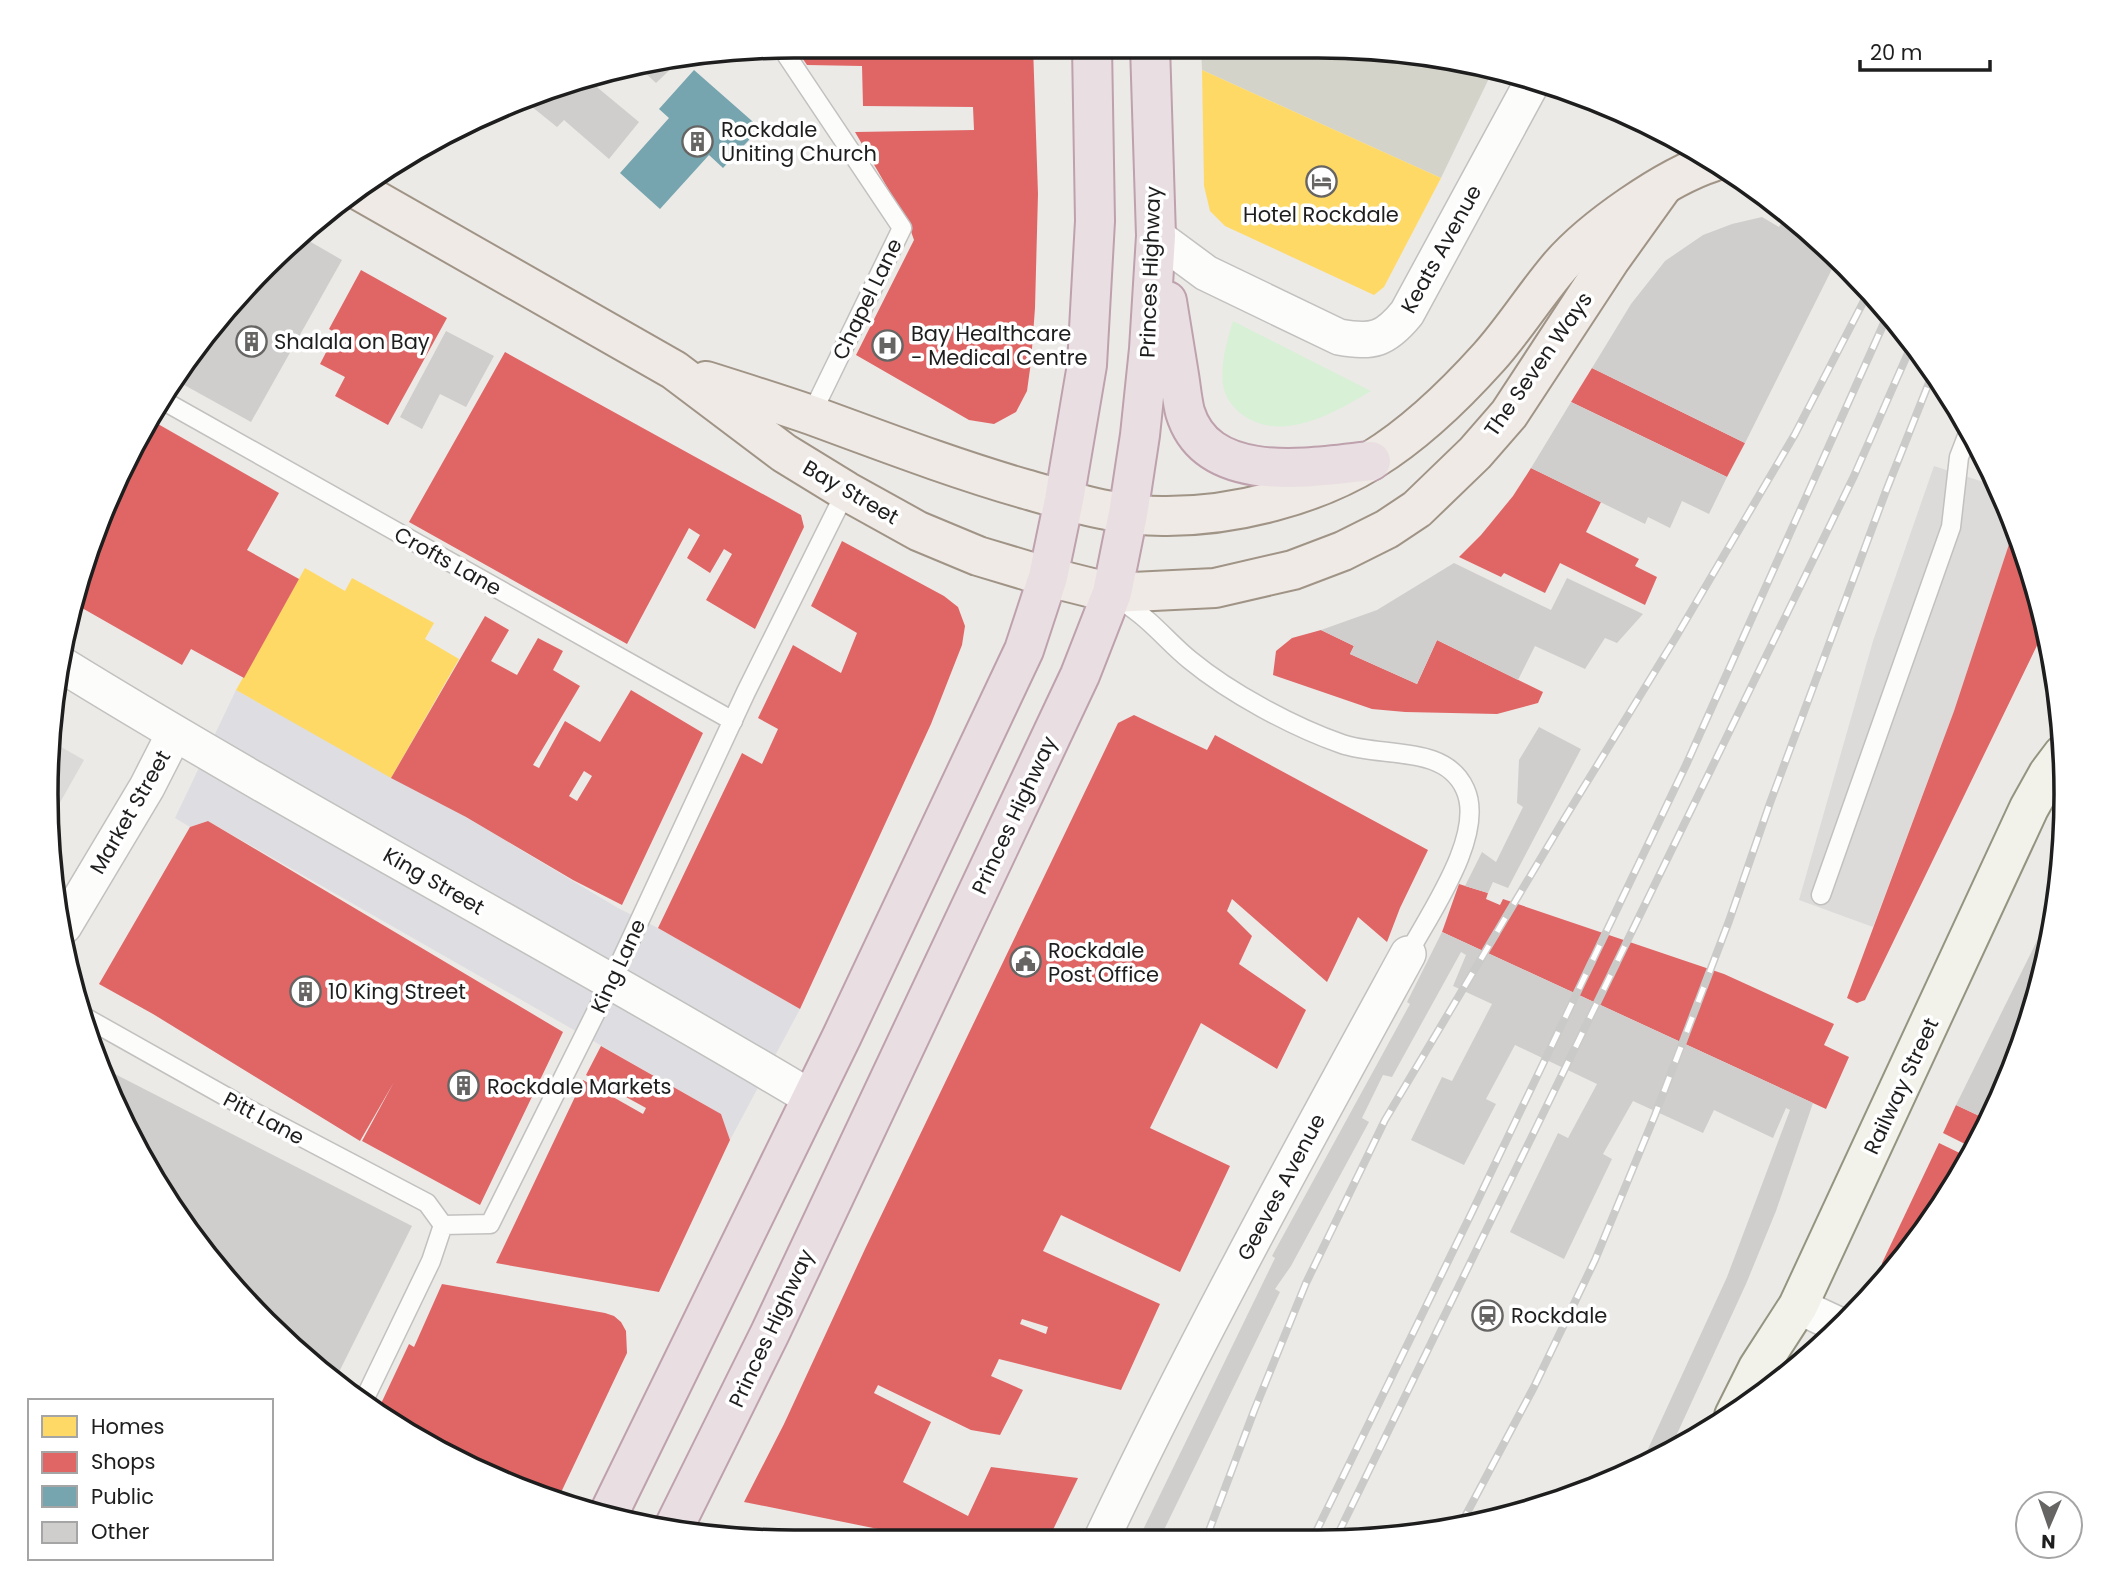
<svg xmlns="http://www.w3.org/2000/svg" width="2112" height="1588" viewBox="0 0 2112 1588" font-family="Poppins,sans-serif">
  <rect width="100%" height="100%" fill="#eceae7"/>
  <path fill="#dbdad8" d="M54 743 84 760 48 824Z"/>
  <path fill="#d4d3c9" d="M1201 47H1367L1494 68 1441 178 1202 70Z"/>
  <path fill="#d8f0d5" d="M1233 321 1371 391C1334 413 1281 445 1240 413 1231 405 1225 397 1223 385 1220 364 1227 341 1233 321Z"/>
  <path fill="#dcdbda" d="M1934 466 1999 487 2009 507 2015 526 1954 711 1873 927 1799 900 1873 641Z"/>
  <path fill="#dedde1" d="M236 690 466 817 618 908 658 928 800 1009 730 1140 721 1114 208 821 190 827 175 818Z"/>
  <g fill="#ffd966">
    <path d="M1202 70 1441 178 1384 287 1374 295 1225 226 1210 211 1204 186Z"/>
    <path d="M305 568 345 591 352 578 434 623 425 639 459 659 391 778 236 690Z"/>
  </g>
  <g fill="#e06666" fill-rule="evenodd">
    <path d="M794 46H1033L1038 194 1035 308 1031 362 1027 391 1016 412 994 424 969 420 856 355 914 240 908 223 855 132 974 130 973 107 863 106 862 66 807 65Z"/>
    <path d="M361 270 447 318 388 425 335 396 345 377 320 364 336 333 329 329Z"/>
    <path d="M505 352 801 515 804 527 755 629 706 600 732 554 724 549 710 573 687 558 700 535 689 528 627 644 409 522Z"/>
    <path d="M1592 368 1745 443 1727 477 1571 402Z"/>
    <path d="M151 420 279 493 247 550 299 579 244 678 191 649 182 665 75 604 123 463Z"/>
    <path d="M1531 468 1601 502 1586 532 1639 559 1635 566 1657 577 1645 605 1560 563 1545 593 1504 573 1501 577 1459 557 1481 535 1513 496Z"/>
    <path d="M2015 526 2046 627 1865 1000 1857 1003 1847 998 1954 711Z"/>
    <path d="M842 541 944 596 958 607 965 626 962 645 931 724 800 1009 658 928 742 753 762 764 778 729 758 718 793 645 841 673 857 633 811 606Z"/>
    <path d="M485 616 509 630 491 661 517 675 538 638 563 651 553 670 580 686 533 765 539 768 565 721 600 742 631 690 703 733 622 905 573 880 466 817 391 778ZM584 771 592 776 577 801 569 796Z"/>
    <path d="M1321 630 1354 646 1350 654 1417 684 1437 640 1543 692 1538 703 1497 714 1405 712 1372 709 1273 675 1276 651 1292 638Z"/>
    <path d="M1134 715 1207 750 1215 735 1428 850 1400 908 1387 942 1358 917 1327 982 1232 899 1227 911 1252 936 1239 964 1306 1010 1277 1069 1201 1023 1150 1128 1230 1166 1180 1272 1061 1215 1043 1251 1160 1304 1121 1390 999 1359 991 1376 1023 1390 1000 1435 971 1430 878 1385 874 1393 931 1422 903 1482 968 1516 991 1467 1078 1478 1050 1536H913L744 1502 784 1424 865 1249 1118 723ZM1022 1319 1048 1327 1046 1334 1020 1324Z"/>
    <path d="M208 821 563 1032 480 1205 362 1141 394 1082 360 1141 153 1014 99 984 190 827Z"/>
    <path d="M1459 884 1488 893 1486 899 1500 905 1503 899 1724 974 1834 1024 1824 1045 1849 1057 1826 1109 1442 932Z"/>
    <path d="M601 1046 721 1114 730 1140 659 1292 496 1263 583 1080 643 1114 646 1108 586 1075Z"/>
    <path d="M1956 1105 1988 1120 1973 1148 1943 1133Z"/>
    <path d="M1939 1143 1968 1157 1941 1210 1885 1277 1882 1263Z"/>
    <path d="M442 1284 605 1313 614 1316 621 1322 626 1331 627 1353 556 1503 419 1442 378 1410 409 1344 414 1347Z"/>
  </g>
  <path fill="#76a5af" d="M694 70 760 128 723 168 709 155 660 209 620 173 669 118 659 109Z"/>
  <g fill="#d0cecc">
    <path d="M679 61 656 83 638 66Z"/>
    <path d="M602 71 592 83 639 122 609 159 564 120 557 127 526 102Z"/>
    <path d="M1786 214 1794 218 1838 257 1745 443 1592 368 1631 304 1665 261 1703 235 1732 224 1762 217 1779 227Z"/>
    <path d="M297 234 342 260 251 422 177 381 232 300Z"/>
    <path d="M446 331 494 356 466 407 440 394 422 429 400 417Z"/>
    <path d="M1571 402 1727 477 1709 514 1682 501 1670 528 1648 517 1645 524 1531 468Z"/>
    <path d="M1454 563 1551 610 1567 578 1643 614 1617 643 1605 638 1585 669 1535 646 1518 680 1437 640 1417 684 1350 654 1354 646 1321 630 1377 610Z"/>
    <path d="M1539 727 1581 749 1508 888 1493 882 1488 893 1465 886 1482 852 1496 862 1523 807 1517 803 1519 760Z"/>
    <path d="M2055 904 2052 940 2010 1080 1988 1120 1956 1105Z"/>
    <path d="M1442 932 1813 1103 1776 1211 1746 1284 1671 1447 1642 1462 1727 1277 1790 1110 1786 1108 1773 1138 1714 1110 1703 1133 1633 1101 1603 1154 1612 1159 1564 1259 1510 1232 1558 1133 1568 1138 1597 1084 1515 1045 1486 1099 1496 1104 1464 1165 1411 1140 1442 1077 1452 1081 1492 1004 1453 986 1466 955 1461 952 1392 1077 1383 1075 1362 1118 1369 1122 1291 1266 1275 1289 1280 1292 1161 1536H1140L1275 1258 1272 1256 1410 1004 1407 1002Z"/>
    <path d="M111 1072 412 1226 336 1378 265 1324 172 1210 107 1079Z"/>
  </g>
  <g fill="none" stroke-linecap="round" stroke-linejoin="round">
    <defs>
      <g id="lane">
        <path d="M781 47 902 228 811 415"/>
        <path d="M164 401 733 721"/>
        <path d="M1118 598C1128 605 1138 612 1147 620 1162 633 1175 648 1190 660 1230 693 1293 727 1342 744 1382 758 1445 744 1465 789 1486 834 1430 913 1408 954"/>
        <path d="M1821 895 1951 527 1959 457 1969 431"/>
        <path d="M81 1015 248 1109 427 1203 443 1225"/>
        <path d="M364 1400 431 1261 443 1225 490 1224 611 982 746 692 846 491"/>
      </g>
      <g id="street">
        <path d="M1156 236 1206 273 1339 337C1373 343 1385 340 1407 313L1534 79"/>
        <path d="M59 663C305 815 563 949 811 1098"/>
        <path d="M64 926 147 787 174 734"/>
        <path d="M1798 1306 1843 1327"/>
        <path d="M1103 1536C1197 1338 1303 1146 1408 954"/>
      </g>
      <path id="secondary" d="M1734 1416 1758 1368 1798 1306 2029 808 2048 774 2063 754"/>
      <g id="primary">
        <path d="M358 190 674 370 784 453 846 491 918 531 978 556 1048 577 1112 593 1215 588 1293 570 1343 551 1387 529 1417 509 1475 453 1509 414 1610 260 1663 186"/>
        <path d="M706 381C741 392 776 403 811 415 882 441 952 468 1025 489 1071 502 1119 517 1167 516 1234 516 1314 496 1372 460 1416 433 1454 396 1489 357 1515 328 1535 295 1560 266 1592 229 1666 177 1713 162"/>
      </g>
      <g id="highway">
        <path d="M1167 301C1171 325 1175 350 1179 375 1181 387 1182 400 1185 412 1208 487 1313 467 1371 461"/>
        <path d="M608 1515 842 1036 1024 650 1048 577 1064 500 1087 365 1095 221 1092 46"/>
        <path d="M672 1531 770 1333 1080 675 1112 593 1128 514 1140 435 1149 349 1156 236 1150 46"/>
      </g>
    </defs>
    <use href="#lane" stroke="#c2c1bf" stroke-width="21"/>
    <use href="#street" stroke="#c2c1bf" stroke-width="38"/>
    <use href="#secondary" stroke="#959481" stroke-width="42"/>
    <use href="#primary" stroke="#a09486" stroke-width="42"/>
    <use href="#highway" stroke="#bea1ad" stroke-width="42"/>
    <use href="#lane" stroke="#fcfcfb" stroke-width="18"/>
    <use href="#street" stroke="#fcfcfb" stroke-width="35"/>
    <use href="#secondary" stroke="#f2f2eb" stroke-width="38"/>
    <use href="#primary" stroke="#efeae5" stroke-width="38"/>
    <use href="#highway" stroke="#e9dfe2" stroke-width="38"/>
    <defs>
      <g id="rail">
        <path d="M1460 1526 1534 1387 1595 1260 1655 1115 1729 921 1770 803 1886 491 1934 370"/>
        <path d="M1207 1536 1254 1411 1306 1283 1385 1120 1563 821 1676 637 1795 434 1869 291"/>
        <path d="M1314 1536 1473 1210 1686 765 1888 314"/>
        <path d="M1337 1536 1854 476 1912 344"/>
      </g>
    </defs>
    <use href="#rail" stroke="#cacac9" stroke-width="8"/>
    <use href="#rail" stroke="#fff" stroke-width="5" stroke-dasharray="16" stroke-linecap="butt"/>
  </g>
  <defs>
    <symbol id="building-ring" viewBox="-11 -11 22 22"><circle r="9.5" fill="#fff" stroke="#666564" stroke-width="1.5"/><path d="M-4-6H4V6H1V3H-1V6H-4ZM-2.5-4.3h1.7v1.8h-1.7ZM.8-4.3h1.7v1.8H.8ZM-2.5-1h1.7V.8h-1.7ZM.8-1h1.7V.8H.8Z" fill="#666564"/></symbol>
    <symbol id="hotel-ring" viewBox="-11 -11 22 22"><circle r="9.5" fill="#fff" stroke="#666564" stroke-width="1.5"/><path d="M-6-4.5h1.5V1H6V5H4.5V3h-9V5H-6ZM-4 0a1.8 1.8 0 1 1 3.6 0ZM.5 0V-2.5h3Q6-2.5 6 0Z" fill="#666564"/></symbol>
    <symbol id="hospital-ring" viewBox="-11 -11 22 22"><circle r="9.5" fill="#fff" stroke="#666564" stroke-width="1.5"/><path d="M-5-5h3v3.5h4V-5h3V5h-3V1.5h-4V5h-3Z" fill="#666564"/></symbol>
    <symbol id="civic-ring" viewBox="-11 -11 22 22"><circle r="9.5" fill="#fff" stroke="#666564" stroke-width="1.5"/><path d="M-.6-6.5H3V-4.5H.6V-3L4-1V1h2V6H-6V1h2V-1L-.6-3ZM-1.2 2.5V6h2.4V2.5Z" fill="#666564"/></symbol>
    <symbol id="station-ring" viewBox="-11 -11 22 22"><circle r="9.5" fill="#fff" stroke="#666564" stroke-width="1.5"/><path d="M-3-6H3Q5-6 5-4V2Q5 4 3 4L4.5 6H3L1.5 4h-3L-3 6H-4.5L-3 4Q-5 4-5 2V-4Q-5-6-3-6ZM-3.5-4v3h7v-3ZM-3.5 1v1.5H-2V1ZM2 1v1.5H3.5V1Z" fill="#666564"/></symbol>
  </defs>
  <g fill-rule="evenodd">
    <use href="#building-ring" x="680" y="124" width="35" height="35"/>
    <use href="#hotel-ring" x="1304" y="164" width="35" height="35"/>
    <use href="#building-ring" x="234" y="324" width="35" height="35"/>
    <use href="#hospital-ring" x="870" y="328" width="35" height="35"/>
    <use href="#civic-ring" x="1008" y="944" width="35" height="35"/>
    <use href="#building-ring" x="288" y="974" width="35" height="35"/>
    <use href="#building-ring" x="446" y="1068" width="35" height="35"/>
    <use href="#station-ring" x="1470" y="1298" width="35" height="35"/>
  </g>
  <g text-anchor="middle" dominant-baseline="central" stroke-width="7" stroke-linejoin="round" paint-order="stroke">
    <g font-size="21" fill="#1e1e1e" stroke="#fff" text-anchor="start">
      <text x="721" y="129">Rockdale<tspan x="721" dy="24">Uniting Church</tspan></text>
      <text x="1321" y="214" text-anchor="middle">Hotel Rockdale</text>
      <text x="911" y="333">Bay Healthcare<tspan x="911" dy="24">- Medical Centre</tspan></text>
      <text x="274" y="341">Shalala on Bay</text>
      <text x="1048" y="950">Rockdale<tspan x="1048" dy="24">Post Office</tspan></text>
      <text x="328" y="991">10 King Street</text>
      <text x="487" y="1086">Rockdale Markets</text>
      <text x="1511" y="1315">Rockdale</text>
    </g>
    <g font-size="21" fill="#1e1e1e" stroke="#fff">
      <text transform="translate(1441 249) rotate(-61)">Keats Avenue</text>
      <text transform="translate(1150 272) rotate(-88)">Princes Highway</text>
      <text transform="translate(867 299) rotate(-64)">Chapel Lane</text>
      <text transform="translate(1538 364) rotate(-55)">The Seven Ways</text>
      <text transform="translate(851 492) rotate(30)">Bay Street</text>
      <text transform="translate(448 561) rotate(29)">Crofts Lane</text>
      <text transform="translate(130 812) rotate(-60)">Market Street</text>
      <text transform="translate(1014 815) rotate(-65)">Princes Highway</text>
      <text transform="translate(434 881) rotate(30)">King Street</text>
      <text transform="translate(618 966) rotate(-65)">King Lane</text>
      <text transform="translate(1901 1086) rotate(-65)">Railway Street</text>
      <text transform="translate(264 1118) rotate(28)">Pitt Lane</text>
      <text transform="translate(1281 1187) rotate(-62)">Geeves Avenue</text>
      <text transform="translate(771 1328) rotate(-65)">Princes Highway</text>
    </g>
  </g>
  <path d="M0 0H2112V1588H0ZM794 58H1318A736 736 0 0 1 2054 794V794A736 736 0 0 1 1318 1530H794A736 736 0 0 1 58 794V794A736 736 0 0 1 794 58Z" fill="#fff" fill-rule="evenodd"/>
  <path fill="none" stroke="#1e1e1e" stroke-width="3.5" d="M794 58H1318A736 736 0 0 1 2054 794V794A736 736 0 0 1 1318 1530H794A736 736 0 0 1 58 794V794A736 736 0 0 1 794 58Z"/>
  <rect x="28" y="1399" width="245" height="161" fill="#ffffff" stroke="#a5a5a5" stroke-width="2"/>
  <rect x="42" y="1416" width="35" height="21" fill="#ffd966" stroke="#a5a5a5" stroke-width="2"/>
  <text x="91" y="1434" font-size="21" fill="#1e1e1e">Homes</text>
  <rect x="42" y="1452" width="35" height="21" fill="#e06666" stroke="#a5a5a5" stroke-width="2"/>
  <text x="91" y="1469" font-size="21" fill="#1e1e1e">Shops</text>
  <rect x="42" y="1486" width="35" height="21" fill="#76a5af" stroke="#a5a5a5" stroke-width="2"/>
  <text x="91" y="1504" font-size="21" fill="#1e1e1e">Public</text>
  <rect x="42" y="1522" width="35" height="21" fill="#d0cecc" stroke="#a5a5a5" stroke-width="2"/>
  <text x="91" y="1539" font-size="21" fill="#1e1e1e">Other</text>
  <g transform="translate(2049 1525) rotate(182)"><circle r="33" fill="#ffffff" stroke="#a5a5a5" stroke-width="2"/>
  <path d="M0-5L12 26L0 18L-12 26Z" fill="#666564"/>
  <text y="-10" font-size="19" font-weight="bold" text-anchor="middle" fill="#1e1e1e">N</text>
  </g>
  <path d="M1860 60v10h130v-10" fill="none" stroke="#1e1e1e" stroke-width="3.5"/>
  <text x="1870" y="60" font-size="21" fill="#1e1e1e" stroke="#ffffff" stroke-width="5" paint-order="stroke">20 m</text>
</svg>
